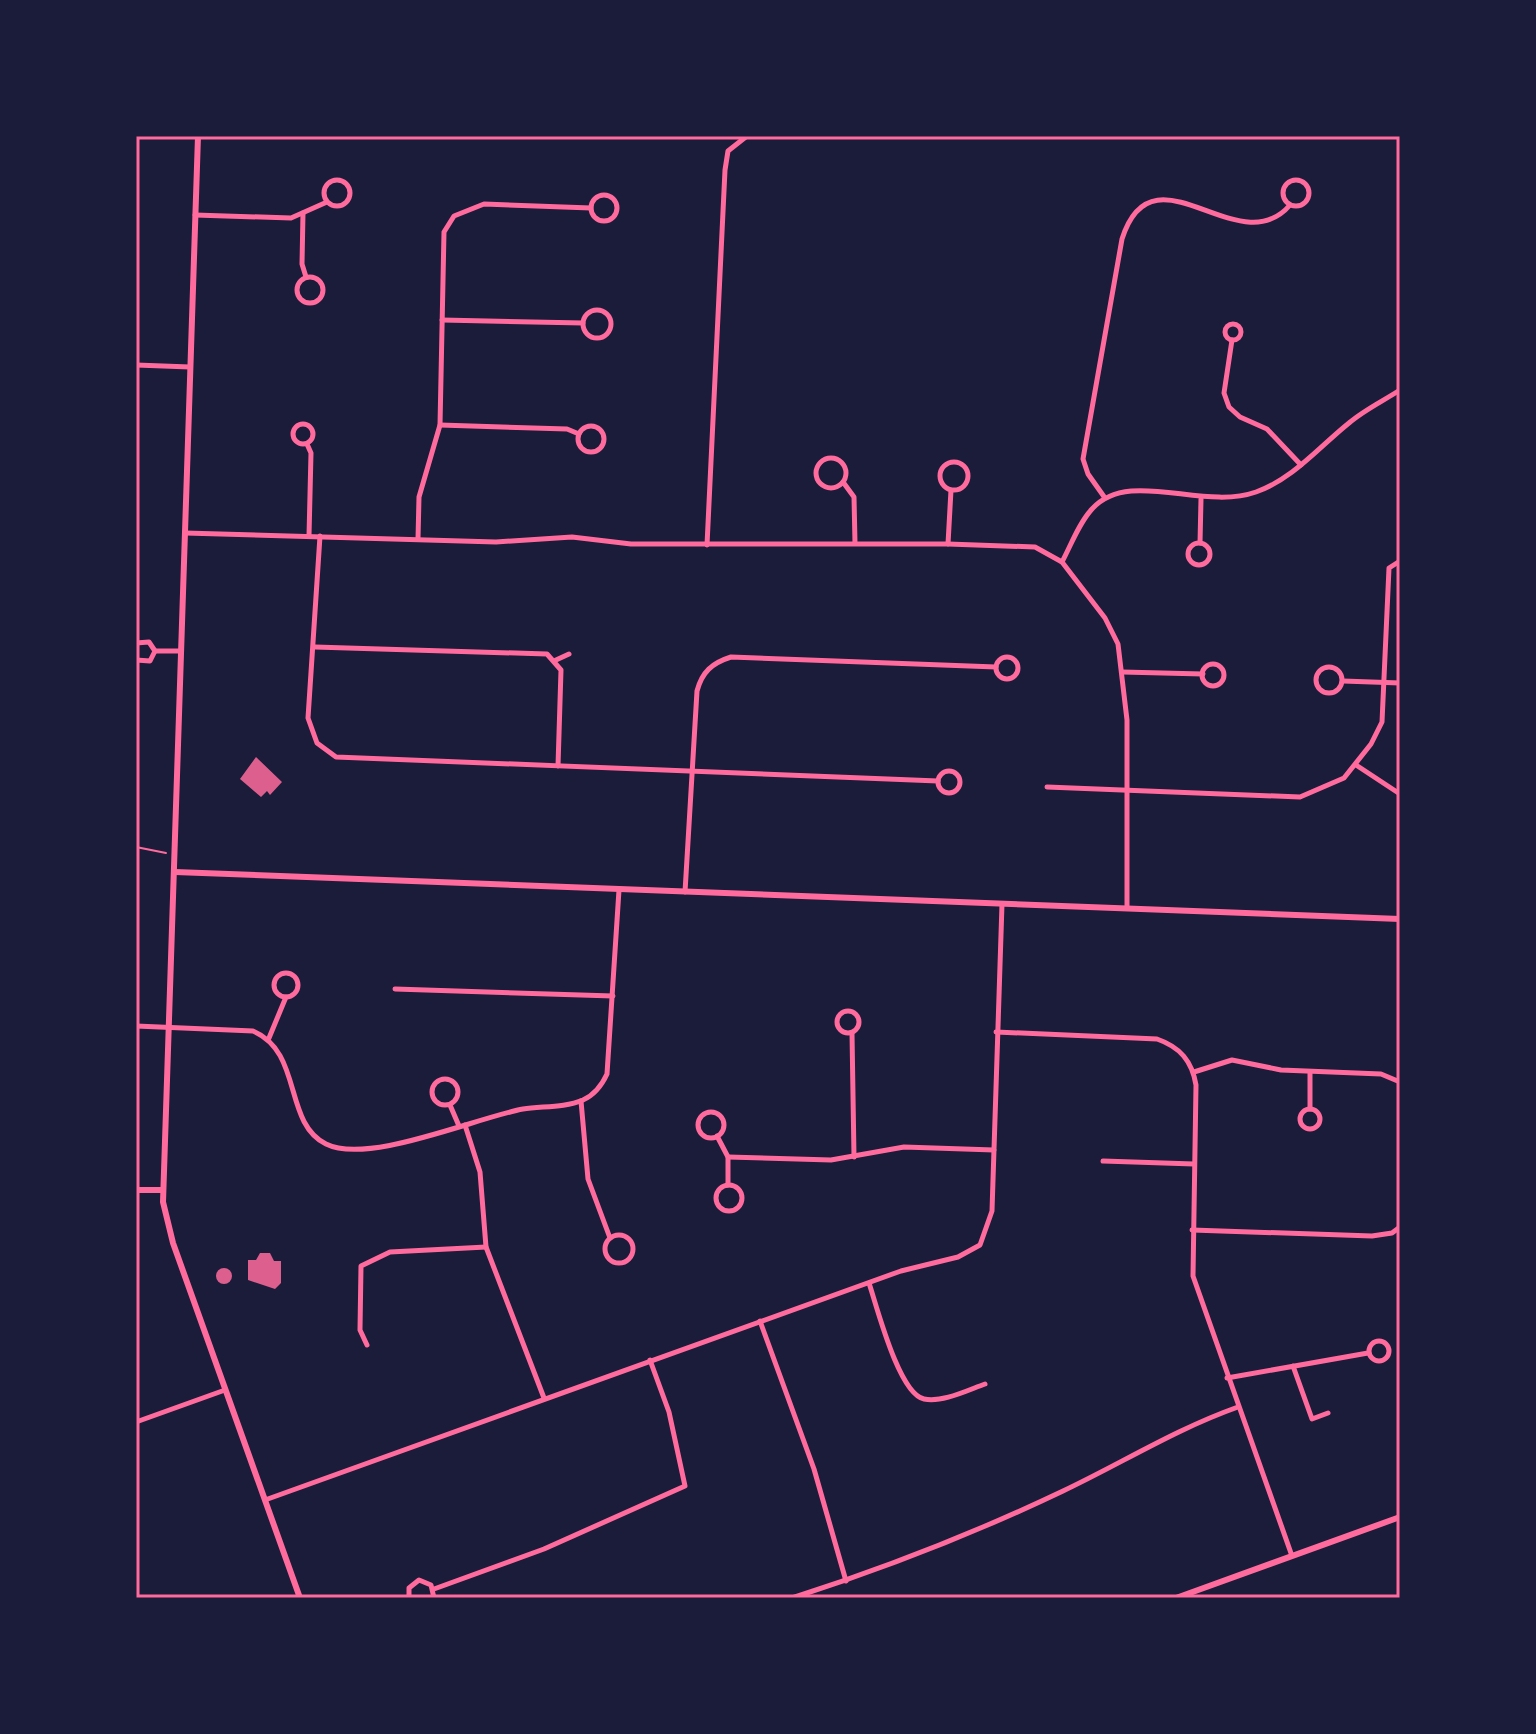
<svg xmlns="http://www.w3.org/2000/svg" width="1536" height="1734" viewBox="0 0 1536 1734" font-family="'DejaVu Sans',sans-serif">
  <rect width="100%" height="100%" fill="#1b1b3a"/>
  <g fill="#dd5f8e">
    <path d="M256 757 282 782 270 795 267 791 261 797 240 779Z"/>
    <path d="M260 1253H270L274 1261H281V1283L275 1289 248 1280V1260H256Z"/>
    <circle cx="224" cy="1276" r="8"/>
  </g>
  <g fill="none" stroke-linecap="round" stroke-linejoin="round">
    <path stroke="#ff6b9d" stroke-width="2" d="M136 847 166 853"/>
    <g stroke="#ff6b9d" stroke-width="5">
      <path d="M867 136H947"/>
      <circle cx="337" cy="193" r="13"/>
      <circle cx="1296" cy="193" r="13"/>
      <circle cx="604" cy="208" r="13"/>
      <path d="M303 213 302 264 306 277"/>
      <path d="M195 215 291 218 327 202"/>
      <circle cx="310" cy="290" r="13"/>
      <circle cx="597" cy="324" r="14"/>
      <path d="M442 320 583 323"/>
      <circle cx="1233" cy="332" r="8"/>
      <path d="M1232 340 1224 393 1229 407 1240 417 1267 429 1301 465"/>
      <path d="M136 365 190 367"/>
      <circle cx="303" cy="434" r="10"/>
      <path d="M440 425 567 429 579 434"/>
      <circle cx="591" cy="439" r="13"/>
      <path d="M307 444 311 453 309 536"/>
      <circle cx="831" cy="473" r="15"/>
      <circle cx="954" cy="476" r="14"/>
      <path d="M843 482 854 497 855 543"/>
      <path d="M1105 498 1088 474 1083 459 1122 239C1153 141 1239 265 1290 205"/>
      <path d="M185 533 496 542 572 537 631 544H948L1035 547 1062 562 1105 618 1118 644 1127 720V908"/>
      <path d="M320 536 308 718 317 743 336 757 938 781"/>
      <path d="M418 539 419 497 440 425 444 232 454 216 484 204 591 208"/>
      <path d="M1200 543 1201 499"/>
      <circle cx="1199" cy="554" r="11"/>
      <path d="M948 544 951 490"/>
      <path d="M707 545 725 170 728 151 747 136"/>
      <path d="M1062 562C1071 545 1079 523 1092 509 1129 468 1202 511 1256 492 1293 479 1319 447 1349 423 1364 410 1383 401 1400 390"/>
      <path d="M136 643 149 642 155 651 150 661 136 660"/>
      <path d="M315 647 547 654 561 670 558 766"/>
      <path d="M155 651H181"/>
      <circle cx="1007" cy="668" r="11"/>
      <path d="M556 660 569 654"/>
      <circle cx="1213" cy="675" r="11"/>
      <circle cx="1329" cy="680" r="13"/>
      <path d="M1122 672 1203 674"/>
      <path d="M1343 681 1400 683"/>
      <path d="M1356 765 1400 794"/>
      <circle cx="949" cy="782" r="11"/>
      <path d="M1047 787 1300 797 1344 778 1371 744 1382 722 1389 568 1400 561"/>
      <path d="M685 892 697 691C702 672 712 663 731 657L996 667"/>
      <circle cx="286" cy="985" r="12"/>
      <path d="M395 989 613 996"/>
      <circle cx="848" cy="1022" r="11"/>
      <path d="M136 1026 253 1031C303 1052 283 1123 326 1144 368 1165 475 1118 523 1109 542 1106 564 1108 583 1100 594 1095 602 1085 607 1074L619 890"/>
      <path d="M996 1032 1157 1039C1180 1047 1192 1061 1196 1085L1193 1276 1292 1556"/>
      <path d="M852 1033 854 1157"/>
      <path d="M269 1038 286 997"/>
      <path d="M1194 1072 1232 1060 1281 1070 1381 1074 1400 1082"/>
      <circle cx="445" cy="1092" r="13"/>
      <path d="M581 1101 588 1179 610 1238"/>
      <path d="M450 1105 459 1126"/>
      <circle cx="1310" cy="1119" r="10"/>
      <path d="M1310 1109V1072"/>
      <circle cx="711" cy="1125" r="13"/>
      <path d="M465 1125 480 1172 486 1247 544 1398"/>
      <path d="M717 1136 728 1157V1185"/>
      <path d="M728 1157 831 1160 904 1147 994 1150"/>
      <path d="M1103 1161 1194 1164"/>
      <circle cx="729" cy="1198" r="13"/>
      <path d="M1192 1230 1372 1236 1392 1233 1400 1227"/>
      <circle cx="619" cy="1249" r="14"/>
      <path d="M869 1283C877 1307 899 1394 924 1399 942 1403 968 1390 985 1384"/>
      <path d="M760 1321 814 1469 846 1581"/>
      <circle cx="1379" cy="1351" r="10"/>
      <path d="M367 1345 360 1330 361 1266 390 1252 486 1247"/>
      <path d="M1293 1366 1312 1419 1328 1413"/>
      <path d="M1227 1378 1368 1353"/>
      <path d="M136 1422 225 1390"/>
      <path d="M265 1500 901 1271 958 1257 980 1245 992 1211 1002 904"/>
      <path d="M434 1589 544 1549 685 1486 669 1412 650 1360"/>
      <path d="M409 1598V1588L419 1580 431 1585 434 1598"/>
      <path d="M792 1598C885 1568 975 1533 1063 1491 1122 1463 1176 1429 1238 1407"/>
    </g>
    <g stroke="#ff6b9d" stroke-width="6">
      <path d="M198 136 163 1202 173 1243 300 1598"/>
      <path d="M175 872 1400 919"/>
      <path d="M136 1190H163"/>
      <path d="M1176 1598 1400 1517"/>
    </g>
  </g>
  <rect width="1536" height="1734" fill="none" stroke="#1b1b3a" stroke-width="276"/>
  <rect x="138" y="138" width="1260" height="1458" fill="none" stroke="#ff6b9d" stroke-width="3"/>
</svg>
